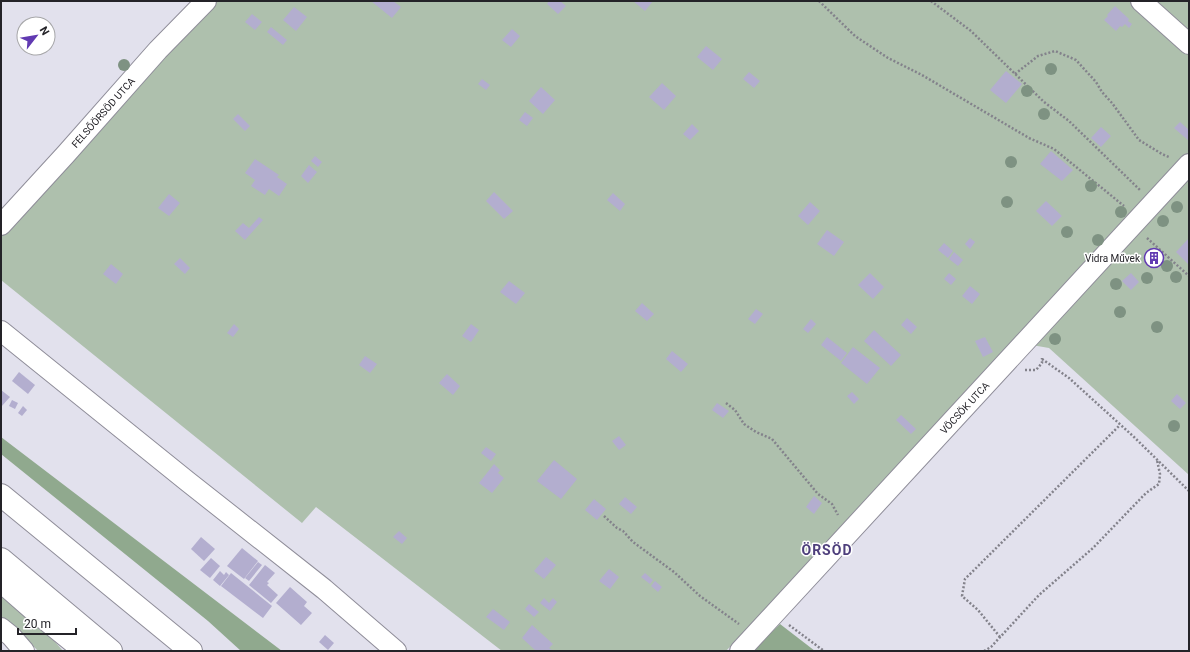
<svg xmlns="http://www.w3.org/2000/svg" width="1190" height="652" viewBox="0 0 1190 652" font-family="Roboto,sans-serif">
  <rect width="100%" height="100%" fill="#e2e1ed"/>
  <g fill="#aec0ad">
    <path d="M213 1H1189V475L1049 348 1015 342 726 651H502L316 507 302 523 1 280V231Z"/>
    <path d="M1 595 51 637 63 651H38L21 633 1 617Z"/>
  </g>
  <g fill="#90a98e">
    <path d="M1 437 282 651H241L208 621 1 454Z"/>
    <path d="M780 624 815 651H752Z"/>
  </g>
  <g fill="#b3aecf">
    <path d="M371 1H393L401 7 392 18Z"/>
    <path d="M549 1H560L566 6 558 14 547 4Z"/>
    <path d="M633 1H653L645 11Z"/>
    <path d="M1115 6 1129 19 1128 21 1132 24 1129 28 1125 24 1122 27 1120 26 1116 31 1104 20 1108 16 1107 15Z"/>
    <path d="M294 7 307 17 296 31 283 20Z"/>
    <path d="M252 14 262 22 255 30 245 22Z"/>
    <path d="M271 27 287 40 283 45 267 32Z"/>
    <path d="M512 29 520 36 511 47 502 40Z"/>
    <path d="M706 46 722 59 713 70 697 57Z"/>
    <path d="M1006 71 1022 84 1006 103 990 90Z"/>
    <path d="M749 72 760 81 754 88 743 79Z"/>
    <path d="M482 79 490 85 486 90 478 84Z"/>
    <path d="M662 83 676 96 664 110 649 97Z"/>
    <path d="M541 87 555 100 543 114 529 101Z"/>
    <path d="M525 112 533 118 527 126 519 120Z"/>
    <path d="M238 114 250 126 245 131 233 119Z"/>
    <path d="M1180 122 1189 130V141L1174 128Z"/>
    <path d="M692 124 699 131 690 140 683 134Z"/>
    <path d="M1101 127 1111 136 1101 147 1091 138Z"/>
    <path d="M1051 151 1073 170 1062 181 1040 164Z"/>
    <path d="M315 156 322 162 318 167 311 161Z"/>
    <path d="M255 159 279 175 277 177 287 184 279 196 269 189 265 195 251 186 255 180 245 173Z"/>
    <path d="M309 165 317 172 308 183 301 176Z"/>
    <path d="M494 192 513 211 504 219 486 201Z"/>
    <path d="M613 193 625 204 620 211 607 200Z"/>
    <path d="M169 194 180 203 169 216 158 208Z"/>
    <path d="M1046 201 1062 216 1052 226 1036 211Z"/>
    <path d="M810 202 820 211 808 225 798 216Z"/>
    <path d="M259 217 263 220 245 240 235 231 243 223 249 228Z"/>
    <path d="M827 230 844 242 834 256 817 244Z"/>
    <path d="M970 238 975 242 970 249 965 244Z"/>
    <path d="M1189 238V265L1176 252Z"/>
    <path d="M944 243 953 251 948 258 938 250Z"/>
    <path d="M1151 249 1164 261 1158 267 1145 254Z"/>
    <path d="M954 252 963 260 958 266 949 259Z"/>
    <path d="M180 258 190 268 185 274 174 264Z"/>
    <path d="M111 264 123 274 116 284 103 274Z"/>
    <path d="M870 273 884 287 873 299 858 285Z"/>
    <path d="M949 273 956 279 951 285 944 279Z"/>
    <path d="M1131 273 1139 282 1131 290 1122 281Z"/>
    <path d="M509 281 525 293 516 304 500 292Z"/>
    <path d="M970 286 980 294 972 304 962 296Z"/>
    <path d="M642 303 654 314 647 321 635 311Z"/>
    <path d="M756 309 763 314 755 324 748 319Z"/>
    <path d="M907 318 917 327 911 334 901 325Z"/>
    <path d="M811 319 816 324 808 333 803 329Z"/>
    <path d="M234 324 239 329 233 337 227 333Z"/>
    <path d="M471 324 479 330 471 342 462 336Z"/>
    <path d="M874 330 901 355 891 366 864 341Z"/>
    <path d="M827 337 847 353 841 361 821 345Z"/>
    <path d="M985 337 993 352 983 357 975 341Z"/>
    <path d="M853 347 880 368 867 384 841 363Z"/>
    <path d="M672 351 688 364 681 372 666 359Z"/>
    <path d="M365 356 377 364 370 373 359 365Z"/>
    <path d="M19 372 35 385 28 394 12 381Z"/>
    <path d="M447 374 460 386 453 395 439 383Z"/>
    <path d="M1 390 10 397 1 407Z"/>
    <path d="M852 392 859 399 854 404 847 396Z"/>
    <path d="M1177 394 1186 403 1180 409 1171 401Z"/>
    <path d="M12 400 18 403 15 409 9 406Z"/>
    <path d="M717 403 729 411 723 418 712 410Z"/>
    <path d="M23 406 27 410 22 416 18 413Z"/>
    <path d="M901 415 916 429 911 434 896 420Z"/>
    <path d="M619 436 626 445 619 450 612 441Z"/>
    <path d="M486 447 496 454 491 461 481 453Z"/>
    <path d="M554 460 577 479 561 499 537 481Z"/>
    <path d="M494 464 500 470 498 473 504 478 492 493 479 483Z"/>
    <path d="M814 496 822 503 814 514 806 507Z"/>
    <path d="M625 497 637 507 631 514 619 504Z"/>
    <path d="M594 499 606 509 597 520 585 510Z"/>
    <path d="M399 531 407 538 402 544 393 537Z"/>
    <path d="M201 537 215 549 204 561 191 549Z"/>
    <path d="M242 548 258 561 244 579 227 566Z"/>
    <path d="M546 557 556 565 544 579 534 571Z"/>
    <path d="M211 558 220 566 210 578 200 570Z"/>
    <path d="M258 562 262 565 249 581 245 578Z"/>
    <path d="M265 565 275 573 267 582 269 583 267 585 278 595 271 603 249 585Z"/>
    <path d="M609 569 619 577 610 589 599 581Z"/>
    <path d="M220 571 224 575 226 572 229 575 220 586 213 580Z"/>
    <path d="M231 573 272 606 263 618 221 586Z"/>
    <path d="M645 573 653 580 650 584 641 577Z"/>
    <path d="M655 581 662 587 658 592 651 586Z"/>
    <path d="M290 587 307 602 304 606 312 613 301 625 276 603Z"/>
    <path d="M544 598 549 603 553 598 557 602 550 611 540 603Z"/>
    <path d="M529 604 539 612 534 617 525 609Z"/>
    <path d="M493 609 510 622 504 630 486 617Z"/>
    <path d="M532 625 553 644 549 648 553 651H536L522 638Z"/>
    <path d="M325 635 334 643 328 650 319 642Z"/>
  </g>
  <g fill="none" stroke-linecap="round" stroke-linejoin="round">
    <defs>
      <g id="street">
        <path d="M1141 1 1189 44"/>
        <path id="s1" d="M1 225 66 154 158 50 206 1"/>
        <path d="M1 331 187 481 324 589 396 651"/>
        <path d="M1 628 11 636 24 651"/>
        <path id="s2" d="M740 651 1189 164"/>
      </g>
      <g id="primary">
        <path d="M1 495 191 651"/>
        <path d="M1 559 111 651"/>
        <path d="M1 581 33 609 85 651"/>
      </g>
    </defs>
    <use href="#street" stroke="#8f8d99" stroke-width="22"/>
    <use href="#primary" stroke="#8f8d99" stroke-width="24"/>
    <g stroke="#83828b" stroke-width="2.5" stroke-dasharray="2 2" stroke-linecap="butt">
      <path d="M819 1 855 36 888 58 922 75 1029 138 1054 149 1124 206"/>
      <path d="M931 1 971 31 1044 102 1069 121 1140 190"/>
      <path d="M1015 74 1038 56 1055 51 1076 60 1096 82 1102 92 1112 103 1139 140 1162 154 1169 157"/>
      <path d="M1147 238 1189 276"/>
      <path d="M1042 359 1069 378 1134 437 1189 491"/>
      <path d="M1025 370H1036L1042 363V358"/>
      <path d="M726 403 735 410 744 424 756 432 772 439 818 494 832 504 838 515"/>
      <path d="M604 516 617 528 623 531 633 542 674 572 700 596 739 624"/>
      <path d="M789 625 824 651"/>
      <path d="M1000 637 978 610 962 596 965 579 1120 425"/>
      <path d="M984 651 991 647 1039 595 1093 548 1146 493 1159 484 1160 474 1157 460"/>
    </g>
    <use href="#street" stroke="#fff" stroke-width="20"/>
    <use href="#primary" stroke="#fff" stroke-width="22"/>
  </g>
  <g fill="#7e9282">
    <circle cx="124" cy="65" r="6"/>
    <circle cx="1051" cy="69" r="6"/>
    <circle cx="1027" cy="91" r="6"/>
    <circle cx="1044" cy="114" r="6"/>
    <circle cx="1011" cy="162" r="6"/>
    <circle cx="1091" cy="186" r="6"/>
    <circle cx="1007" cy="202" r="6"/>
    <circle cx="1177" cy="207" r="6"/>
    <circle cx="1121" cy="212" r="6"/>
    <circle cx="1163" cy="221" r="6"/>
    <circle cx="1067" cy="232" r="6"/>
    <circle cx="1098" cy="240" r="6"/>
    <circle cx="1167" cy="266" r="6"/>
    <circle cx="1176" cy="277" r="6"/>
    <circle cx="1147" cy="278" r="6"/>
    <circle cx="1116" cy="284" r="6"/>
    <circle cx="1120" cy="312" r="6"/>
    <circle cx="1157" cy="327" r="6"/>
    <circle cx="1055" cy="339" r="6"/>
    <circle cx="1174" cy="426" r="6"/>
  </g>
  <defs>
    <symbol id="building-ring" viewBox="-11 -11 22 22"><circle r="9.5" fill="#fff" stroke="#613ab2" stroke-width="1.5"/><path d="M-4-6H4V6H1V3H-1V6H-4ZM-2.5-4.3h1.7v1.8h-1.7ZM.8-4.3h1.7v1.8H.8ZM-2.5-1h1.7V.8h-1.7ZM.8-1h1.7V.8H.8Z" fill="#613ab2"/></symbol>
  </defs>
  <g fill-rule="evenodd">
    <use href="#building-ring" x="1143" y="247" width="22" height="22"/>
  </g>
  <g text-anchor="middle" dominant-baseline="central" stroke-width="3" stroke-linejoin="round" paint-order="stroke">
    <g font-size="10" fill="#242328" stroke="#fff">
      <text stroke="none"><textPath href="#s1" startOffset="152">FELSŐÖRSÖD UTCA</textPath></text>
      <text stroke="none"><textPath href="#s2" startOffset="331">VÖCSÖK UTCA</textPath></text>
    </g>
    <g font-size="10" fill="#242328" stroke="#fff" text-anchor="end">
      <text x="1140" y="258">Vidra Művek</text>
    </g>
    <g font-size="14" font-weight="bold" letter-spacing="1" fill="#4e3f7c" stroke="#fff">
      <text x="827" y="550">ÖRSÖD</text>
    </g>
  </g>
  <rect width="1190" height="652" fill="none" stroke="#242328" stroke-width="4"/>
  <g transform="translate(36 36) rotate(59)"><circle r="19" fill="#ffffff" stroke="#a7a7a9"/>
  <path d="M0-3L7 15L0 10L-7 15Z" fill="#613ab2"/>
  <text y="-6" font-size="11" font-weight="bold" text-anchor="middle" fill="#242328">N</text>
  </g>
  <path d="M18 628v6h58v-6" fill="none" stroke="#242328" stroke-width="2"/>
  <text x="24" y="628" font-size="12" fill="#242328" stroke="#ffffff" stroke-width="3" paint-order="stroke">20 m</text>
</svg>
